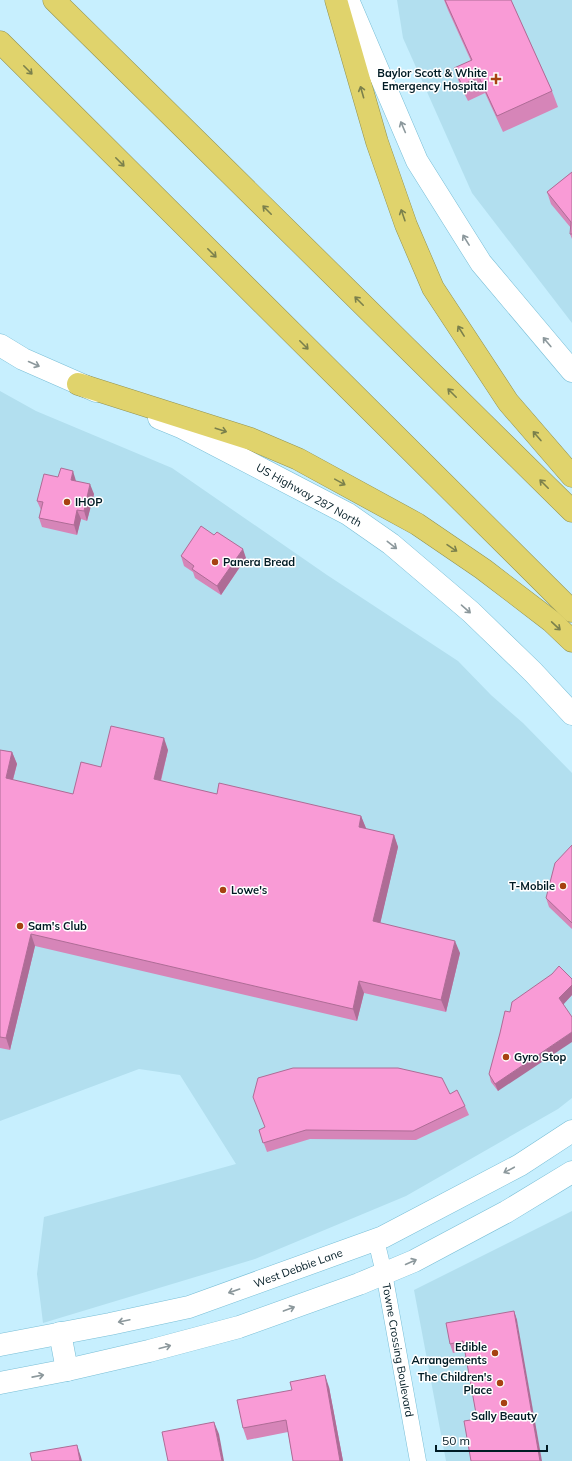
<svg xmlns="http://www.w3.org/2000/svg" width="572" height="1461" viewBox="0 0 572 1461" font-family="Mulish,sans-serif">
  <rect width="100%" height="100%" fill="#c7effe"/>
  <g fill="#b2dfef">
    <path d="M397 0H572V323L472 193 403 38Z"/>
    <path d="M0 391 36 411 172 468 327 575 458 661 491 695 523 723 572 773V1098L558 1109 406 1196 255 1259 43 1323 37 1274 44 1217 236 1164 180 1075 139 1069 0 1121Z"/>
    <path d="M572 1211V1461H446L414 1290Z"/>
  </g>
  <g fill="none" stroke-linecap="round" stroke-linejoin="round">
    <defs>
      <path id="street" d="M376 1240 384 1273 418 1461"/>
      <g id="secondary">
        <path d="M348 0 417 161 481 263 572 371"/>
        <path d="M0 345 23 359 96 391"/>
        <path d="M159 418 181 427 348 514 391 544 471 612 533 672 572 714"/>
        <path d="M60 1333 67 1370"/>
        <path d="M0 1345 110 1324 189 1307 383 1237 520 1165 572 1131"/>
        <path d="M0 1383 67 1370 149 1351 239 1327 359 1284 414 1261 506 1212 572 1172"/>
      </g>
      <g id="highway">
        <path d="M54 0 572 511"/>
        <path d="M336 0 377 142 406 225 433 288 508 402 572 476"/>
        <path d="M0 42 572 611"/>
        <path d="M78 384 251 439 298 459 417 524 483 569 551 621 572 641"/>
      </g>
    </defs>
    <use href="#street" stroke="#78bed6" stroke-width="17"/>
    <use href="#secondary" stroke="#78bed6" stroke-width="23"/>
    <use href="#highway" stroke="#929353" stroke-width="23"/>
    <use href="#street" stroke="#fff" stroke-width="16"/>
    <use href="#secondary" stroke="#fff" stroke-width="22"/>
    <use href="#highway" stroke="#e0d36c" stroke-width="22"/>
  </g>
  <g fill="#d685b8">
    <path d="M444 0H511L552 91 558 107 503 132 485 93 468 101 460 85 454 68 471 61 448 10Z"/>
    <path d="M572 172V239L570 234 571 228 551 204 547 192Z"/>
    <path d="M76 481 94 494 87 521 81 519 77 535 42 527 39 518 41 510 37 501Z"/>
    <path d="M181 556 246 558 221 595 195 578 193 572 184 566Z"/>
    <path d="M0 750 12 752 17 764 13 780 73 794 101 767 168 750 161 781 217 794 361 816 366 829 394 835 398 847 380 923 460 953 446 1012 364 993 357 1021 35 946 10 1050 0 1048Z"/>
    <path d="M572 845V929L549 907 546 898Z"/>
    <path d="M572 995 563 1004 498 1091 491 1082 489 1074 510 1012Z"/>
    <path d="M450 1094 465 1106 469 1115 416 1140 310 1139 267 1152 259 1130 265 1127Z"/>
    <path d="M514 1311 517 1320 477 1419 465 1350 453 1353 450 1344Z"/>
    <path d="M329 1387 343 1461H293L288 1432 247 1440 243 1428Z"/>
  </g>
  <g fill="#ae6c96">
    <path d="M73 471 76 481 74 489 71 480Z"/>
    <path d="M90 484 94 494 87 521 84 511Z"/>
    <path d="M77 510 81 519 77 535 74 525Z"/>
    <path d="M243 549 246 558 221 595 217 586Z"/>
    <path d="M164 738 168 750 158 791 154 779Z"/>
    <path d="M12 752 17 764 10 790 6 778Z"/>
    <path d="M361 816 366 828 363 839 359 827Z"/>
    <path d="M394 835 398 847 378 933 373 921Z"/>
    <path d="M31 934 35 946 10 1050 6 1038Z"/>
    <path d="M455 941 460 953 446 1012 441 1000Z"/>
    <path d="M359 981 364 993 357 1021 353 1009Z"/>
    <path d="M572 985V995L562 1006 559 998Z"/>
    <path d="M572 1032V1042L498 1091 495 1084Z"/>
    <path d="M514 1311 517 1320 542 1461H540Z"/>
    <path d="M325 1375 329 1387 343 1461H340Z"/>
    <path d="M214 1422 219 1434 224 1461H222Z"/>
    <path d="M77 1445 81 1457 82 1461H80Z"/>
  </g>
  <g fill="#f99bd6" stroke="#ae6c96">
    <path d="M445 0H511L552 91 497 116 479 77 462 85 454 68 472 60Z"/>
    <path d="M572 172V234H570L571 222 547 192Z"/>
    <path d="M61 468 73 471 71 480 90 484 84 511 77 510 74 525 39 518 43 502 37 501 44 474 58 477Z"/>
    <path d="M201 526 214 535 217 532 243 549 217 586 192 569 194 566 181 556Z"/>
    <path d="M111 726 164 738 154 779 217 794 219 783 361 816 359 827 394 835 373 921 455 941 441 1000 359 981 353 1009 31 934 6 1038 0 1037V750L12 752 6 778 73 794 81 762 101 767Z"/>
    <path d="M572 845V923L546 898 555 863Z"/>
    <path d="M559 966 572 979V985L559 998 572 1017V1032L495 1084 489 1074 500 1033 505 1011 510 1012 512 1002 552 974Z"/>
    <path d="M293 1068H398L442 1078 450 1094 457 1090 465 1106 413 1131 306 1130 263 1143 259 1130 265 1127 253 1097 258 1078Z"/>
    <path d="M514 1311 540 1461H471L464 1421 477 1419 463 1341 450 1344 446 1323Z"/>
    <path d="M325 1375 340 1461H293L286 1420 243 1428 237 1400 292 1390 290 1382Z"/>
    <path d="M214 1422 222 1461H168L162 1432Z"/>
    <path d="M77 1445 80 1461H32L30 1453Z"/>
  </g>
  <defs><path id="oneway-shaft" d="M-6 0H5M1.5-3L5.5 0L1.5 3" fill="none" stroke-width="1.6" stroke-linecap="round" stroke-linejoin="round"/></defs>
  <g stroke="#7b804c">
    <use href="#oneway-shaft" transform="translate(28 70) rotate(45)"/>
    <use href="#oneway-shaft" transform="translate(362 92) rotate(-106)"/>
    <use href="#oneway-shaft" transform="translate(120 162) rotate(45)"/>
    <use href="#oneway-shaft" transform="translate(267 210) rotate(-135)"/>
    <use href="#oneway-shaft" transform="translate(403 215) rotate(-109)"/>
    <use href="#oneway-shaft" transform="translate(212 253) rotate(45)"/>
    <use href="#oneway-shaft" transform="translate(359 301) rotate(-135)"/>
    <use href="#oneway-shaft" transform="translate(461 331) rotate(-122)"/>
    <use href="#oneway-shaft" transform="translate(304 345) rotate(45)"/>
    <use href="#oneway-shaft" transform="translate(452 393) rotate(-135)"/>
    <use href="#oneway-shaft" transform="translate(221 430) rotate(18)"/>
    <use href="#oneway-shaft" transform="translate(537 436) rotate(-131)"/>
    <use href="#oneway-shaft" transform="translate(340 482) rotate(29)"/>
    <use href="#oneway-shaft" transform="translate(544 484) rotate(-135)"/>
    <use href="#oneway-shaft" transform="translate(452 548) rotate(34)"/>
    <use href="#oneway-shaft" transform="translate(556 626) rotate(43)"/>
  </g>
  <g stroke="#8c989c">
    <use href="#oneway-shaft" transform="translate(403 127) rotate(-113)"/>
    <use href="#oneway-shaft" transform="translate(466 240) rotate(-122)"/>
    <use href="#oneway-shaft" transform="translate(547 342) rotate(-130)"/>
    <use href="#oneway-shaft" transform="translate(34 364) rotate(24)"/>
    <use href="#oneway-shaft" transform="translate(392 545) rotate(38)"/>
    <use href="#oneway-shaft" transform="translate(466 609) rotate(41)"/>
    <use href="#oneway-shaft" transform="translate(509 1170) rotate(152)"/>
    <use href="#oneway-shaft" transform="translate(411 1262) rotate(-24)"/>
    <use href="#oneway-shaft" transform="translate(234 1291) rotate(161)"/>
    <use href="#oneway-shaft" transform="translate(289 1309) rotate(-20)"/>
    <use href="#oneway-shaft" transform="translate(124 1321) rotate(168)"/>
    <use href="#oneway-shaft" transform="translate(165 1347) rotate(-15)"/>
    <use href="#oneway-shaft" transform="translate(38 1376) rotate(-11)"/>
  </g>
  <g fill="#a74211" stroke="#fff" stroke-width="1.5">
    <path d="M494 73h4v4h4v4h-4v4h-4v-4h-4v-4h4z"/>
    <circle cx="67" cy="502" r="4"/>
    <circle cx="215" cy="562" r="4"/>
    <circle cx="563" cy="886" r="4"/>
    <circle cx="223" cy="890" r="4"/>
    <circle cx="20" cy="926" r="4"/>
    <circle cx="506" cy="1057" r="4"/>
    <circle cx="495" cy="1353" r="4"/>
    <circle cx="500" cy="1383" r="4"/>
    <circle cx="504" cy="1403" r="4"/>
  </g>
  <g text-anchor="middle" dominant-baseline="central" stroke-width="3" stroke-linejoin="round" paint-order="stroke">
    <g font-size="11" font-weight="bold" fill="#001b24" stroke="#fff" text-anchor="start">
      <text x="487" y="73" text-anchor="end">Baylor Scott &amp; White<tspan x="487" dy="13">Emergency Hospital</tspan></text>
      <text x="75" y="502">IHOP</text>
      <text x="223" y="562">Panera Bread</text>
      <text x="555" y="886" text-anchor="end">T-Mobile</text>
      <text x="231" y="890">Lowe's</text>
      <text x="28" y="926">Sam's Club</text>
      <text x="514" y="1057">Gyro Stop</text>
      <text x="487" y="1347" text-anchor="end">Edible<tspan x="487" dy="13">Arrangements</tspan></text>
      <text x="492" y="1377" text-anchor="end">The Children's<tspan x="492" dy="13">Place</tspan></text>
      <text x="504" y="1416" text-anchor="middle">Sally Beauty</text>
    </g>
    <g font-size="11" fill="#001b24" stroke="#fff">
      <text transform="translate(309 495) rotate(29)">US Highway 287 North</text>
      <text transform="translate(298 1268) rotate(-20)">West Debbie Lane</text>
      <text transform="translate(398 1350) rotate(80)">Towne Crossing Boulevard</text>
    </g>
  </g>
  <path d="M436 1445v6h111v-6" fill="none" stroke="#001b24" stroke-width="2"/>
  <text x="442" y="1445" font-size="12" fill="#001b24" stroke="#ffffff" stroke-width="3" paint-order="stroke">50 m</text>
</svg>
